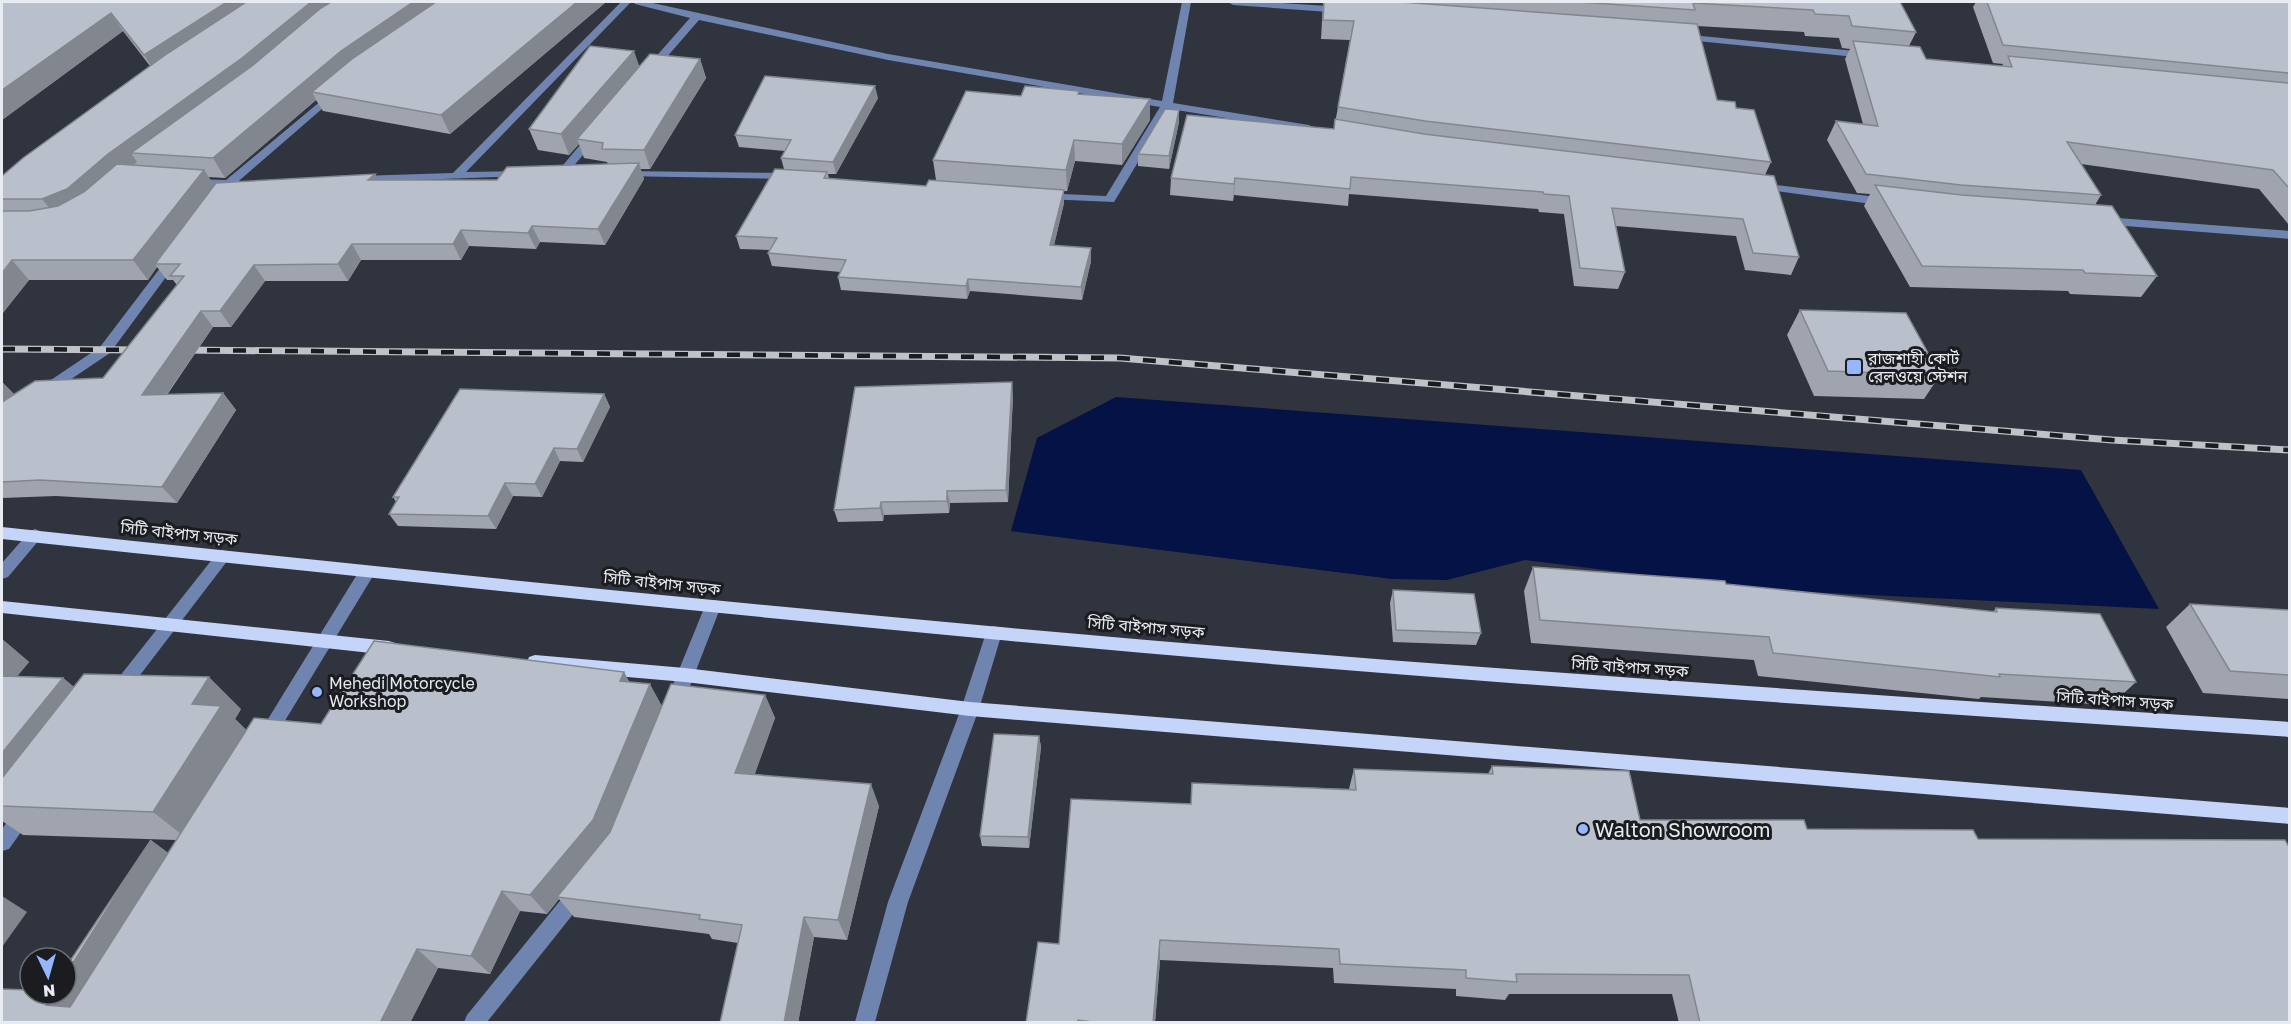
<svg xmlns="http://www.w3.org/2000/svg" width="2291" height="1024" viewBox="0 0 2291 1024" font-family="'Golos Text','Noto Sans Bengali',sans-serif">
  <rect width="100%" height="100%" fill="#30343e"/>
  <path fill="#041245" d="M1116 397 2081 470 2159 609 1766 590 1525 560 1447 580 1392 579 1011 531 1037 438Z"/>
  <g fill="none" stroke-linecap="round" stroke-linejoin="round">
    <g fill="#7084b0" fill-rule="evenodd">
      <path d="M621 2H631L466 172 521 171 527 174 525 176 359 182 353 179 359 176 453 173Z"/>
      <path d="M634 2H648L888 54 1162 101 1182 2H1191L1173 103 1309 125 1314 128 1309 131 1170 109 1114 202 1045 199 1039 195 1041 193 1106 196 1160 107 888 60 699 20 653 73 649 74 644 71 645 69 690 18 635 4Z"/>
      <path d="M1228 2H1266L1343 7 1348 10 1343 13 1233 5Z"/>
      <path d="M1681 34 1866 52 1871 55 1866 58 1677 39V35Z"/>
      <path d="M334 90 339 93 338 95 233 186 194 185 188 182 194 179 226 180Z"/>
      <path d="M595 131 599 132V136L566 175H558V171L591 132Z"/>
      <path d="M623 171 791 173 797 176 791 179 619 176 617 174Z"/>
      <path d="M1758 183 1886 198 1892 202 1886 206 1754 188V184Z"/>
      <path d="M2104 217 2290 231V239L2100 224V218Z"/>
      <path d="M174 254 180 258 110 353 49 394H39L37 391 39 388 100 347 170 255Z"/>
      <path d="M35 529 40 531 43 535 40 539 8 577 2 579V563L30 531Z"/>
      <path d="M223 550 228 552 231 556 228 560 124 696 118 698 112 696 110 691 112 686 218 552Z"/>
      <path d="M367 566 373 568 375 572 373 576 272 742 266 745 260 742 257 737 260 732 361 568Z"/>
      <path d="M713 600 719 601 721 606 683 704 680 709 674 711 668 709 665 704 705 606 707 601Z"/>
      <path d="M994 626 1000 628 1002 633 979 709 908 902 875 1022H855L888 902 961 709 986 633 988 628Z"/>
      <path d="M25 804 31 806 34 812 31 818 9 849 2 851V829L19 806Z"/>
      <path d="M579 883 586 886 588 892 586 898 487 1022H464L467 1015 572 886Z"/>
    </g>
    <g fill="#c4d5f9" fill-rule="evenodd">
      <path d="M2 527C331 562 660 596 989 626 1422 666 1856 694 2290 722V737C1856 708 1422 680 989 639 660 608 331 574 2 539Z"/>
      <path d="M2 601 389 641 395 643 397 648 395 653 389 655 2 613Z"/>
      <path d="M535 655 685 668 970 702 2290 808V824L970 716 685 682 535 669 529 667 527 662 529 657Z"/>
    </g>
    <defs>
      <g id="rail">
        <path d="M2 349 142 350"/>
        <path d="M181 350 1120 358 2112 440 2290 450"/>
      </g>
    </defs>
    <use href="#rail" stroke="#bfc3c9" stroke-width="7"/>
    <use href="#rail" stroke="#1a1c20" stroke-width="4.5" stroke-dasharray="13" stroke-linecap="butt"/>
  </g>
  <g fill="#9fa4af">
    <path d="M2 2H606L450 134 323 111 316 100 225 178 208 177 214 185 379 180H497L608 164 607 162 584 158 579 144 569 155 538 150 529 129 640 67 700 59 706 78 650 169H640L644 179 605 245 540 242 536 249 469 246 461 260H361L348 281H265L231 327H213L167 395 223 393 236 410 177 503 56 496 2 498V383H3L14 394 103 378 177 285 173 280H167L157 267 148 280H29L2 314V176L150 66 123 31 2 120Z"/>
    <path d="M1322 2H1900L1916 32 1909 46 1926 59 2002 66 2003 64 1993 63 1973 7 1976 2H2289V225L2259 189 2081 164 2101 195 2095 205 2157 276 2141 297 2070 294 2068 291 1910 287 1864 206 1870 194 1857 193 1827 140 1836 121 1863 124 1845 59 1850 49 1842 48 1839 38 1805 36 1804 32 1697 26 1717 100 1736 108 1771 162 1765 175 1799 257 1791 275 1745 270 1736 236 1616 226 1625 272 1618 289 1574 286 1564 214 1539 212 1538 209 1349 194 1348 206 1234 195 1233 201 1170 195 1171 178 1334 129 1350 40 1321 39 1323 4Z"/>
    <path d="M1079 94 1150 120 1122 165 1075 161 1067 191H1064V203L1054 245 1091 261 1082 300 970 291 967 299 841 290 838 277 841 272 772 266 768 253 770 250 740 249 736 236 784 169 781 158 785 151 739 147 735 135 878 98 836 174H828L829 179 926 186 936 180 933 160 1021 96Z"/>
    <path d="M1179 110V122L1169 169 1138 166V154Z"/>
    <path d="M1800 310 1940 375 1924 399 1814 396 1787 335Z"/>
    <path d="M604 394 610 407 583 462 560 461 542 497 513 496 496 529 398 526 389 514 396 502 393 497Z"/>
    <path d="M1013 395 1008 502 950 503 949 513 884 515 883 521 838 522 834 510Z"/>
    <path d="M1533 567 1726 584 1993 612 1996 608 2136 682 2111 705 1981 697 1979 699 1758 676 1754 660 1531 643 1524 591Z"/>
    <path d="M1393 590 1481 633 1476 645 1393 642 1390 603Z"/>
    <path d="M2190 604 2289 610V699L2203 693 2166 627Z"/>
    <path d="M2 639 29 662 17 676 63 678 74 687 241 709 235 719 246 730 321 724 624 672 629 682 662 706 765 695 775 718 754 775 879 806 847 940 814 937 798 1023H720L738 943 712 939 709 934 574 917 559 899 547 914 520 911 490 974 438 968 410 1023H2L66 994 168 853 176 840 23 835 2 821Z"/>
    <path d="M1039 736 1041 747 1029 848 982 846 980 836Z"/>
    <path d="M1492 766 1640 820 1978 839 2289 1023H1679L1672 994H1509L1505 1000 1456 996V989L1334 983 1333 968 1160 960 1155 1023H1026L1059 944 1191 804 1192 783 1349 789 1354 769 1488 774Z"/>
  </g>
  <g fill="#82868e">
    <path d="M227 2H266L156 74 144 55Z"/>
    <path d="M311 2H350L131 153 137 162 58 219 42 199 108 154Z"/>
    <path d="M413 2H448L312 92 316 100 225 178 213 158 341 51Z"/>
    <path d="M577 2H606L450 134 441 115Z"/>
    <path d="M111 13 123 31 2 120V90Z"/>
    <path d="M634 51 641 71 577 139 579 144 569 155 561 134Z"/>
    <path d="M700 59 706 78 650 169 644 150Z"/>
    <path d="M875 86 878 98 836 174 833 162Z"/>
    <path d="M1150 99V120L1122 165V144Z"/>
    <path d="M1179 110V122L1169 169V156Z"/>
    <path d="M1074 140 1075 161 1067 191 1066 170Z"/>
    <path d="M639 163 644 179 605 245 598 229Z"/>
    <path d="M204 170 217 189 155 264 157 267 148 280 133 260Z"/>
    <path d="M375 174 384 190 368 180Z"/>
    <path d="M1235 178 1234 195 1233 201 1234 184Z"/>
    <path d="M1064 190V203L1051 258 1050 245Z"/>
    <path d="M532 226 540 242 536 249 528 233Z"/>
    <path d="M461 230 469 246 461 260 453 244Z"/>
    <path d="M352 244 361 260 348 281 338 264Z"/>
    <path d="M1091 248V261L1082 300 1081 287Z"/>
    <path d="M12 260 29 280 2 314V273Z"/>
    <path d="M254 265 265 281 231 327 220 311Z"/>
    <path d="M968 279 970 291 967 299 966 286Z"/>
    <path d="M201 311 213 327 155 411 142 395Z"/>
    <path d="M1012 382 1013 395 1008 502 1006 490Z"/>
    <path d="M3 383 19 399 2 411V384Z"/>
    <path d="M223 393 236 410 177 503 162 487Z"/>
    <path d="M604 394 610 407 583 462 577 449Z"/>
    <path d="M554 448 560 461 542 497 535 484Z"/>
    <path d="M505 483 513 496 496 529 488 516Z"/>
    <path d="M947 491 950 503 949 513 947 501Z"/>
    <path d="M881 502 884 515 883 521 880 508Z"/>
    <path d="M2 639 29 662 2 695Z"/>
    <path d="M624 672 636 694 620 681Z"/>
    <path d="M209 677 241 709 235 719 254 737 190 841 153 812 192 704Z"/>
    <path d="M63 678 96 705 2 787V753Z"/>
    <path d="M650 684 662 706 607 840 557 897 559 899 547 914 530 895Z"/>
    <path d="M765 695 775 718 747 796 735 773Z"/>
    <path d="M1039 736 1041 747 1029 848 1028 837Z"/>
    <path d="M871 784 879 806 847 940 838 920Z"/>
    <path d="M151 840 178 860 78 1022 46 1005 53 994H66V974Z"/>
    <path d="M502 891 520 911 490 974 471 956Z"/>
    <path d="M2 896 27 912 2 947Z"/>
    <path d="M804 917 814 937 798 1023H784Z"/>
    <path d="M1160 940V960L1155 1023H1153Z"/>
    <path d="M417 949 438 968 410 1023H380Z"/>
  </g>
  <g fill="#b9bfcb" stroke="#82868e" stroke-width="1.5">
    <path d="M2 2H227L144 55 111 13 2 90Z"/>
    <path d="M246 2H311L242 58 108 154 67 189 42 199H2V176L23 158 168 53Z"/>
    <path d="M331 2H413L341 51 213 158 131 153 252 66 321 8Z"/>
    <path d="M436 2H577L441 115 312 92 352 59Z"/>
    <path d="M1324 2H1401L1697 24 1717 100 1735 102 1736 108 1754 110 1771 162 1425 121 1338 107 1354 21 1323 20Z"/>
    <path d="M1579 2H1900L1916 32 1852 26 1849 16 1815 14 1813 10 1693 3 1695 10Z"/>
    <path d="M1987 2H2289V73L2003 45Z"/>
    <path d="M1853 41 1920 47 1926 59 2012 67 2008 56 2289 83V188L2273 170 2067 142 2101 195 1961 185 1866 174 1836 121 1878 126Z"/>
    <path d="M590 46 634 51 561 134 529 129Z"/>
    <path d="M650 54 700 59 644 150 602 149 603 143 577 139Z"/>
    <path d="M765 76 875 86 833 162 781 158 791 140 735 135Z"/>
    <path d="M1025 86 1079 91 1078 94 1150 99 1122 144 1074 140 1066 170 933 160 966 91 1021 96Z"/>
    <path d="M1165 109 1179 110 1169 156 1138 154Z"/>
    <path d="M1187 115 1334 129 1335 119 1424 134 1774 176 1799 257 1753 253 1743 219 1612 208 1625 272 1580 268 1569 196 1544 194 1543 192 1351 177 1350 189 1235 178 1234 184 1171 178Z"/>
    <path d="M639 163 598 229 532 226 528 233 461 230 453 244H352L338 264 254 265 220 311H201L142 395 223 393 162 487 40 480 2 482V402L35 381 103 378 184 276H170L180 264H155L216 183 375 174 368 180H497L507 167Z"/>
    <path d="M117 164 204 170 133 260H12L2 273V211H29L58 206 84 192Z"/>
    <path d="M775 169 827 172 824 178 926 186 929 180 1064 190 1050 245 1091 248 1081 287 968 279 966 286 838 277 846 260 768 253 777 238 736 236Z"/>
    <path d="M1875 185 1962 195 2112 206 2157 276 2085 273 2083 270 1922 266Z"/>
    <path d="M1800 310 1906 313 1940 375 1828 371Z"/>
    <path d="M1012 382 1006 490 947 491V501L881 502 880 508 834 510 855 387Z"/>
    <path d="M460 389 604 394 577 449 554 448 535 484 505 483 488 516 389 514 399 497H393Z"/>
    <path d="M1533 567 1725 581 1726 584 1997 612 1996 608 2100 614 2136 682 1999 674 2000 677 1773 653 1769 637 1540 620Z"/>
    <path d="M1393 590 1474 594 1481 633 1396 630Z"/>
    <path d="M2190 604 2289 610V675L2230 671Z"/>
    <path d="M374 641 624 672 620 681 650 684 593 820 530 895 502 891 471 956 417 949 380 1023H2V989L30 990V994H53L46 1005 70 1007 254 718 321 724Z"/>
    <path d="M84 674 209 677 192 704 221 706 153 812 2 806V778Z"/>
    <path d="M2 676 63 678 2 753Z"/>
    <path d="M671 684 765 695 735 773 871 784 838 920 804 917 784 1023H720L742 925 699 919 700 915 557 897 610 832Z"/>
    <path d="M994 734 1039 736 1028 837 980 836Z"/>
    <path d="M1492 766 1629 771 1640 820H1804L1807 829 1973 830 1978 839 2285 840 2289 847V1023H1700L1689 975 1516 974 1517 982 1466 978V970L1340 964 1339 949 1160 940 1153 1023H1100L1078 1020V1023H1026L1038 942 1059 944 1071 799 1191 804 1192 783 1356 790 1354 769 1493 774Z"/>
    <path d="M151 840 66 974V967Z"/>
  </g>
  <g fill="#96b6fd" stroke="#1a1c20" stroke-width="2">
    <rect x="1846" y="359" width="16" height="16" rx="3"/>
    <circle cx="317" cy="692" r="6"/>
    <circle cx="1583" cy="829" r="6"/>
  </g>
  <g text-anchor="middle" dominant-baseline="central" stroke-width="6" stroke-linejoin="round" paint-order="stroke">
    <g font-size="16" fill="#e8ebf1" stroke="#1a1c20" text-anchor="start">
      <text x="1868" y="358">রাজশাহী কোর্ট<tspan x="1868" dy="18">রেলওয়ে স্টেশন</tspan></text>
      <text x="329" y="683">Mehedi Motorcycle<tspan x="329" dy="18">Workshop</tspan></text>
    </g>
    <g font-size="16" fill="#e8ebf1" stroke="#1a1c20">
      <text transform="translate(179 533) rotate(6)">সিটি বাইপাস সড়ক</text>
      <text transform="translate(662 583) rotate(6)">সিটি বাইপাস সড়ক</text>
      <text transform="translate(1146 627) rotate(5)">সিটি বাইপাস সড়ক</text>
      <text transform="translate(1630 667) rotate(4)">সিটি বাইপাস সড়ক</text>
      <text transform="translate(2115 700) rotate(4)">সিটি বাইপাস সড়ক</text>
    </g>
    <g font-size="20" fill="#e8ebf1" stroke="#1a1c20" text-anchor="start">
      <text x="1595" y="829">Walton Showroom</text>
    </g>
  </g>
  <rect width="2291" height="1024" fill="none" stroke="#e8ebf1" stroke-width="6"/>
  <g transform="translate(48 976) rotate(175)"><circle r="28" fill="#1a1c20" stroke="#6c6f74" stroke-width="1.5"/>
  <path d="M0-4.5L10 22L0 15L-10 22Z" fill="#96b6fd"/>
  <text y="-9" font-size="16" font-weight="bold" text-anchor="middle" fill="#e8ebf1">N</text>
  </g>
</svg>
